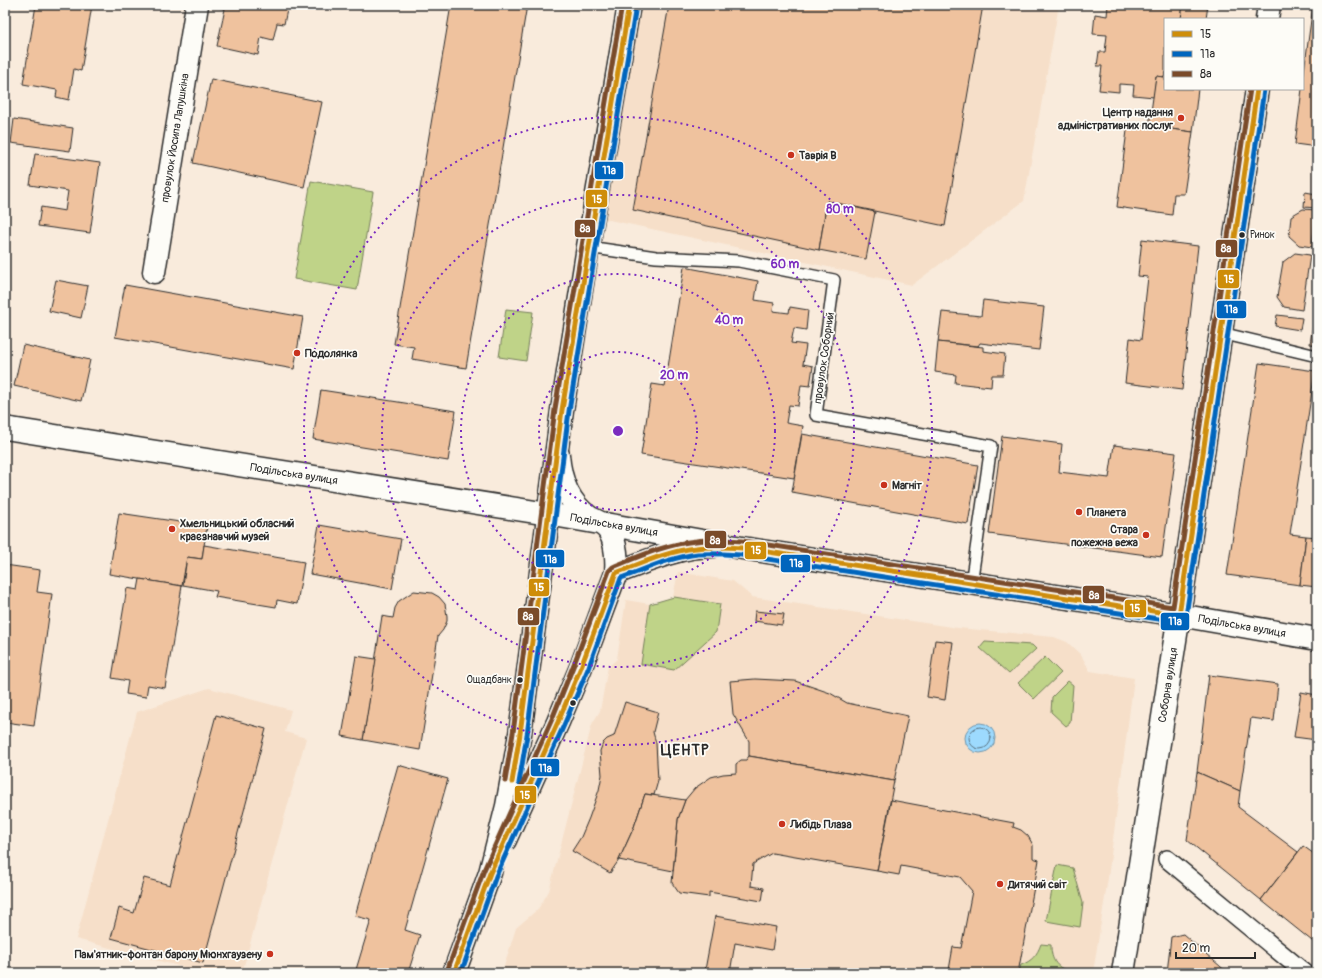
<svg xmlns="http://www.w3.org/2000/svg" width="1322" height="978" viewBox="0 0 1322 978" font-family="Pangolin,sans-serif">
  <rect width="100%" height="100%" fill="#f9ebdc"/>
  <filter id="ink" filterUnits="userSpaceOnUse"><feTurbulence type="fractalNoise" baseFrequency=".025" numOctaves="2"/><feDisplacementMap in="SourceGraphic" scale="8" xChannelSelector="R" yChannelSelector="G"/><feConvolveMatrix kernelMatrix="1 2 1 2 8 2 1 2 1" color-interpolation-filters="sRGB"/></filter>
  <g filter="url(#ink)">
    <g fill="#f6dfc9">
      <path d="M642 5H1059L1024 201 912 285 605 219Z"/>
      <path d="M678 572 733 581 752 597 958 628 1054 637 1067 642 1081 655 1090 671 1134 678 1108 878 1093 973H502L516 928 538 909 549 891 592 724 600 711 608 667 617 659 626 600 650 604 673 597Z"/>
      <path d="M209 688 291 710 285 732 306 738 242 973H205L76 939 137 712Z"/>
    </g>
    <g fill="#bfd388" stroke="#757f5a">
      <path d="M311 181 373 192 357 290 294 279Z"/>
      <path d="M506 309 533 312 526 361 499 357Z"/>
      <path d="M674 597 720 604 716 632 674 670 641 664 650 604Z"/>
      <path d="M985 642 1032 645 1036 649 1009 674 980 648Z"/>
      <path d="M1045 657 1061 673 1034 699 1018 683Z"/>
      <path d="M1068 681 1073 685 1070 723 1066 726 1051 712 1052 697Z"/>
      <path d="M1057 865 1073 868 1083 903 1080 927 1046 921Z"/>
      <path d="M1041 944 1051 945C1051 961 1057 969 1073 972V973H1019L1021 965C1032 961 1037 955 1041 944Z"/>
    </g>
    <circle fill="#9ddafe" stroke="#6f94aa" cx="980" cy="738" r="15"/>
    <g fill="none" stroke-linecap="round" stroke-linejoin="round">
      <circle stroke="#59717f" stroke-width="1" cx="980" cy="738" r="11"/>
    </g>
    <g fill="#efc29e" stroke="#2b2b2b">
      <path d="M36 5H92L81 71 74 69 69 100 56 97 57 90 23 84Z"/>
      <path d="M218 5H288L284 24 277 23 273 40 261 37 258 55 217 46 225 9 217 7Z"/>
      <path d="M451 5H527L466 368 412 359 414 347 394 344Z"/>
      <path d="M669 5H983L945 226 827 201 819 250 633 210Z"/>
      <path d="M1108 5H1183L1181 19H1165V72L1164 77 1156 76 1154 97 1133 95 1134 85 1119 84V92L1099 90 1102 66H1097L1099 52H1105L1107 35 1093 34 1095 14 1107 16Z"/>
      <path d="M1183 5H1208L1206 19H1181Z"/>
      <path d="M1313 5H1317V147L1295 144 1302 89H1303V79Z"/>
      <path d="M1165 72V89H1198L1193 132 1149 126 1156 76 1164 77Z"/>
      <path d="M211 79 322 102 304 187 193 163Z"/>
      <path d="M14 119 73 128 70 151 11 143Z"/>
      <path d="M1128 123 1193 132 1184 194H1174L1172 215 1117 207Z"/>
      <path d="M35 154 100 163 90 233 38 226 41 207 65 211 68 191 30 185Z"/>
      <path d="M1305 192 1317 194 1316 208 1304 207Z"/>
      <path d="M827 201 875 212 866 259 819 250Z"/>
      <path d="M1303 209 1316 210 1312 247 1299 245 1289 236 1291 216Z"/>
      <path d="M1142 239 1198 246 1182 390 1125 383 1130 338 1141 340 1148 277 1138 276Z"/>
      <path d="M1295 253 1310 255 1302 310 1284 307 1277 297 1283 262Z"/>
      <path d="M684 267 758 281 755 300 774 303 773 311 789 313 790 307 808 310 806 330 794 328 791 343 806 345 803 364 813 366 810 386 801 385 798 406 789 405 786 423 803 426 794 478 641 455 652 384 665 386Z"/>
      <path d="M56 280 88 286 81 318 49 311Z"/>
      <path d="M125 285 303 317 294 369 115 337Z"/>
      <path d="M1317 298V345L1310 344Z"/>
      <path d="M983 300 1044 307 1039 350 980 343 978 346 938 342 942 312 981 316Z"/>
      <path d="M1277 315 1302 318 1300 330 1275 326Z"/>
      <path d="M938 342 983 347V351L1005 354 1003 375H992L991 387 955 383 956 375 935 372Z"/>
      <path d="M23 345 90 360 81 401 14 386Z"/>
      <path d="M1259 363 1315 371 1290 534 1306 536 1300 585 1227 575Z"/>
      <path d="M321 390 456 411 448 461 313 439Z"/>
      <path d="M802 434 978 465 968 524 792 492Z"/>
      <path d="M1002 436 1062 444 1059 472 1109 478 1114 445 1176 453 1162 557 989 534Z"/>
      <path d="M119 513 207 526 202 559 187 557 182 586 109 574Z"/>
      <path d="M319 525 401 539 392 589 310 574Z"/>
      <path d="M1306 536 1317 537V587L1300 585Z"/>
      <path d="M204 545 304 562 297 604 277 600 276 607 215 597 217 591 183 585 187 557 202 559Z"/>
      <path d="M5 565 40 570 37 592 52 594 34 726 5 722Z"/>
      <path d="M140 579 182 586 165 688 148 685 146 697 126 694 128 681 112 678 127 588 138 590Z"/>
      <path d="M414 591 432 593 439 597 445 604 447 616V621L443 630 438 636 420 750 363 740 382 616 393 618 395 608 399 601Z"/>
      <path d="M755 611 784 614 782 625 754 621Z"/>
      <path d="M935 640 953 642 945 700 927 697Z"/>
      <path d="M356 656 376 659 363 740 342 736Z"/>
      <path d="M1209 675 1278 684 1274 721 1251 718 1240 791 1197 772Z"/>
      <path d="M755 679 795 681 830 693 847 703 908 716 894 781 749 756V741L733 714 730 681Z"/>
      <path d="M1301 692 1317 695V740L1294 737Z"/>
      <path d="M625 702 658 712 653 732 656 743 658 781 654 795 645 794 634 827 619 860 610 873 572 851 581 837 589 818 599 790 602 775 600 751 603 743 607 739 614 736Z"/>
      <path d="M216 715 266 729 203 963 111 938 119 908 134 913 144 878 170 885Z"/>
      <path d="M749 756 894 781 877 871 772 853 753 864 751 886 764 888 762 901 709 892V897L679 893 672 883 678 819 685 800 695 788 711 777 723 774 736 773V764L741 760H746Z"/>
      <path d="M398 765 448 779 405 930 420 935 408 973H355L371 920 355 916Z"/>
      <path d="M1197 772 1240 791 1238 807 1298 852 1261 900 1187 840Z"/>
      <path d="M645 794 685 800 678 819 673 871 619 860 634 827Z"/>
      <path d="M891 800 1014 823 1013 827 1021 830 1028 836 1033 845V858L1039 860 1018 973H966L949 970 953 947 961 948 972 891 960 877 901 866 899 875 877 871Z"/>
      <path d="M1303 846 1317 856V945L1261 900Z"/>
      <path d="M715 916 776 927 772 950 735 943 730 973H721L705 970Z"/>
      <path d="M1183 934 1228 973H1167L1171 937Z"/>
    </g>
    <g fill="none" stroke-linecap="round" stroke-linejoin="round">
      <defs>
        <g id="service">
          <path d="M588 247 656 257 739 261 834 280 816 415 991 446 971 584"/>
          <path d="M1221 333 1317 356"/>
        </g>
        <path id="pedestrian" d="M1167 859 1305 973"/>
        <g id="minor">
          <path d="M1267 19 1269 5"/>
          <path d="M154 272 197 5"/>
          <path d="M616 573C647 561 679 546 714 546"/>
          <path d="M505 840 558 722 581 667 616 573C617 559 617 544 609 531 604 523 596 521 589 517 568 503 560 479 558 455"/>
          <path d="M1123 973 1179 615 1257 89"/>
        </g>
        <path id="tertiary" d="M5 428 548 514 742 548 1179 615 1317 639"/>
        <path id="primary" d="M454 973 490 873 507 806 520 734 562 410 588 247 629 5"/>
      </defs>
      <use href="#service" stroke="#2b2b2b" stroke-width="14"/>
      <use href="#pedestrian" stroke="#2b2b2b" stroke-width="20"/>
      <use href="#minor" stroke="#2b2b2b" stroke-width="25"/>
      <use href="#tertiary" stroke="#2b2b2b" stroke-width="25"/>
      <use href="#primary" stroke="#2b2b2b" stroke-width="25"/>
      <use href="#service" stroke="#fdfcf7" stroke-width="11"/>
      <use href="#pedestrian" stroke="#fdfcf7" stroke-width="17"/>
      <use href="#minor" stroke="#fdfcf7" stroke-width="22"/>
      <use href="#tertiary" stroke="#fdfcf7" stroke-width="22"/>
      <use href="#primary" stroke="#fdfcf7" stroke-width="22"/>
      <defs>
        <g id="bus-1">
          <path d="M512 782 520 734 562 410 629 5"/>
          <path d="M454 973 490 873 558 722 581 667 616 573C642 563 668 551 696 548 711 546 727 547 742 548L1179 615 1257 89"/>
        </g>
        <g id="bus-2">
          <path d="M519 783 527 735 569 411 636 6"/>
          <path d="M461 973 496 876 564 725 588 669 621 578C646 569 671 557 698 554 712 553 727 554 741 555L1178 622 1184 620 1186 616 1264 90"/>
        </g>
        <g id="bus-3">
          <path d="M505 781 513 733 555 409 622 5"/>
          <path d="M447 971 484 870 552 719 574 664 609 571 613 567C640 556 667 544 696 541 711 539 727 540 742 541L1173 607 1250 89"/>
        </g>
      </defs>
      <use href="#bus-1" stroke="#fdfcf7" stroke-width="8"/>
      <use href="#bus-2" stroke="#fdfcf7" stroke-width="8"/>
      <use href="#bus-3" stroke="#fdfcf7" stroke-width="8"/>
      <use href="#bus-1" stroke="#ce8d09" stroke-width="5"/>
      <use href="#bus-2" stroke="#0065bd" stroke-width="5"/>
      <use href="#bus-3" stroke="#7a4b2a" stroke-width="5"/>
    </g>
  </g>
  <g fill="none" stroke="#7b2cbf" stroke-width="2" stroke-dasharray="2 4">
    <circle cx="618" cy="431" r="79"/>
    <circle cx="618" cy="431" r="157"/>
    <circle cx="618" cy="431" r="236"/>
    <circle cx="618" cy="431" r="314"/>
  </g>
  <g fill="#c8321e" stroke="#fdfcf7" stroke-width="1.5">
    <circle cx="1181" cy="118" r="4"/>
    <circle cx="791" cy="155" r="4"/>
    <circle cx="297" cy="353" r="4"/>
    <circle cx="884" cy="485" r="4"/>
    <circle cx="1079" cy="512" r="4"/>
    <circle cx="172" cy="529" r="4"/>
    <circle cx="1146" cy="535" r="4"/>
    <circle cx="782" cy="824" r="4"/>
    <circle cx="1000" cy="884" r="4"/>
    <circle cx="270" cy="954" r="4"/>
  </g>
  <g fill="#2b2b2b" stroke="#fdfcf7" stroke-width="1.5">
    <circle cx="1242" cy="235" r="3.5"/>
    <circle cx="520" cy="680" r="3.5"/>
    <circle cx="573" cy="703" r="3.5"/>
  </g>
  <g text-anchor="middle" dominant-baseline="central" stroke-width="3.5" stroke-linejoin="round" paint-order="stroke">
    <g font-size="10" fill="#2b2b2b" stroke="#fdfcf7" text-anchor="start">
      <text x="1250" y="235">Ринок</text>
      <text x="512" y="680" text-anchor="end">Ощадбанк</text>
    </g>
    <g font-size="11" font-weight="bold" fill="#2b2b2b" stroke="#fdfcf7" text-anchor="start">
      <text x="1173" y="112" text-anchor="end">Центр надання<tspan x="1173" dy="13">адміністративних послуг</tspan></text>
      <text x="799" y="155">Таврія В</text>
      <text x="305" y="353">Подолянка</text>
      <text x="892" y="485">Магніт</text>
      <text x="1087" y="512">Планета</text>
      <text x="180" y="523">Хмельницький обласний<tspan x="180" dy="13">краєзнавчий музей</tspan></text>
      <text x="1138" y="529" text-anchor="end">Стара<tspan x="1138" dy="13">пожежна вежа</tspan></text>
      <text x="790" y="824">Либідь Плаза</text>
      <text x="1008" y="884">Дитячий світ</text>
      <text x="262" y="954" text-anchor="end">Пам'ятник-фонтан барону Мюнхгаузену</text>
    </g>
    <g font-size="11" fill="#2b2b2b" stroke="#fdfcf7">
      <text transform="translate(175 138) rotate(-81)">провулок Йосипа Лапушкіна</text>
      <text transform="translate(824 358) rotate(-82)">провулок Соборний</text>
      <text transform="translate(294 474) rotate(9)">Подільська вулиця</text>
      <text transform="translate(614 525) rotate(10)">Подільська вулиця</text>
      <text transform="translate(1242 626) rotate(10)">Подільська вулиця</text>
      <text transform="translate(1168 685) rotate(-81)">Соборна вулиця</text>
    </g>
    <g font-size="15" font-weight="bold" letter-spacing="1" fill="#2b2b2b" stroke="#fdfcf7">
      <text x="685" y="750">ЦЕНТР</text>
    </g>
  </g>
  <circle cx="618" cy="431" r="6" fill="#7b2cbf" stroke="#fdfcf7" stroke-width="2"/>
  <g font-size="12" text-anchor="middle" font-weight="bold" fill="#7b2cbf" stroke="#fdfcf7" stroke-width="3.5" stroke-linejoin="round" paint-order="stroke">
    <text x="840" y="213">80 m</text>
    <text x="785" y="268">60 m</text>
    <text x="729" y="324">40 m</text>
    <text x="674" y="379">20 m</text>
  </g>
  <g stroke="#fdfcf7" stroke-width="1.5">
    <rect x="594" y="161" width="30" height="19" rx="4" fill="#0065bd"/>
    <rect x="585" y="189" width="23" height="19" rx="4" fill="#ce8d09"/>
    <rect x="574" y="219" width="22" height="19" rx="4" fill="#7a4b2a"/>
    <rect x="1215" y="239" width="23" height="19" rx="4" fill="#7a4b2a"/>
    <rect x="1217" y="269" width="23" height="20" rx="4" fill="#ce8d09"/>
    <rect x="1216" y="300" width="31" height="19" rx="4" fill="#0065bd"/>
    <rect x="704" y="530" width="23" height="19" rx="4" fill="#7a4b2a"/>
    <rect x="744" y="541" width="23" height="19" rx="4" fill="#ce8d09"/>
    <rect x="535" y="549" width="30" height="19" rx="4" fill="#0065bd"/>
    <rect x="780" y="554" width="31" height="19" rx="4" fill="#0065bd"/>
    <rect x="528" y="578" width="22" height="19" rx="4" fill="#ce8d09"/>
    <rect x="1082" y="585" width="23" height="19" rx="4" fill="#7a4b2a"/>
    <rect x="1124" y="599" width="23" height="19" rx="4" fill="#ce8d09"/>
    <rect x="517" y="607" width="23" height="19" rx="4" fill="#7a4b2a"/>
    <rect x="1160" y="612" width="30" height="19" rx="4" fill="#0065bd"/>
    <rect x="530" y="758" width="30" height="19" rx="4" fill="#0065bd"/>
    <rect x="514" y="785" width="23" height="19" rx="4" fill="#ce8d09"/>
  </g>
  <g font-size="11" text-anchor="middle" font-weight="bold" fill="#fff">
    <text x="609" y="174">11а</text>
    <text x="597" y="203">15</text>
    <text x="585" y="232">8а</text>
    <text x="1226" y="252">8а</text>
    <text x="1229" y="283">15</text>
    <text x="1231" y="313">11а</text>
    <text x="715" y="544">8а</text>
    <text x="756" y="554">15</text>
    <text x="550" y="563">11а</text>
    <text x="796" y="567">11а</text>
    <text x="539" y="591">15</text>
    <text x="1094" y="599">8а</text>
    <text x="1135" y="612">15</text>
    <text x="528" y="620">8а</text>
    <text x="1175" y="625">11а</text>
    <text x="545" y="772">11а</text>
    <text x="525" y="799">15</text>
  </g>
  <rect width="1322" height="978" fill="none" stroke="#fdfcf7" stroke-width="20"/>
  <rect x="10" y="10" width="1302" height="958" fill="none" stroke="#2b2b2b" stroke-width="1.5" filter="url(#ink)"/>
  <rect x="1164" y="18" width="140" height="72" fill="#fdfcf7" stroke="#a9a8a5"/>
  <rect x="1172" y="31" width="20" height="6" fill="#ce8d09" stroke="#a9a8a5"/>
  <text x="1200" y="38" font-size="12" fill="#2b2b2b">15</text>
  <rect x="1172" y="51" width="20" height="6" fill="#0065bd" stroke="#a9a8a5"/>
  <text x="1200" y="58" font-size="12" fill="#2b2b2b">11а</text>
  <rect x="1172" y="71" width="20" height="6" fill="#7a4b2a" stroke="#a9a8a5"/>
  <text x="1200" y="78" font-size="12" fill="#2b2b2b">8а</text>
  <path d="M1176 952v6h79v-6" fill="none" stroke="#2b2b2b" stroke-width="2"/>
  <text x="1182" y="952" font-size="12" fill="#2b2b2b" stroke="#fdfcf7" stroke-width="3" paint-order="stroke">20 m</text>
</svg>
